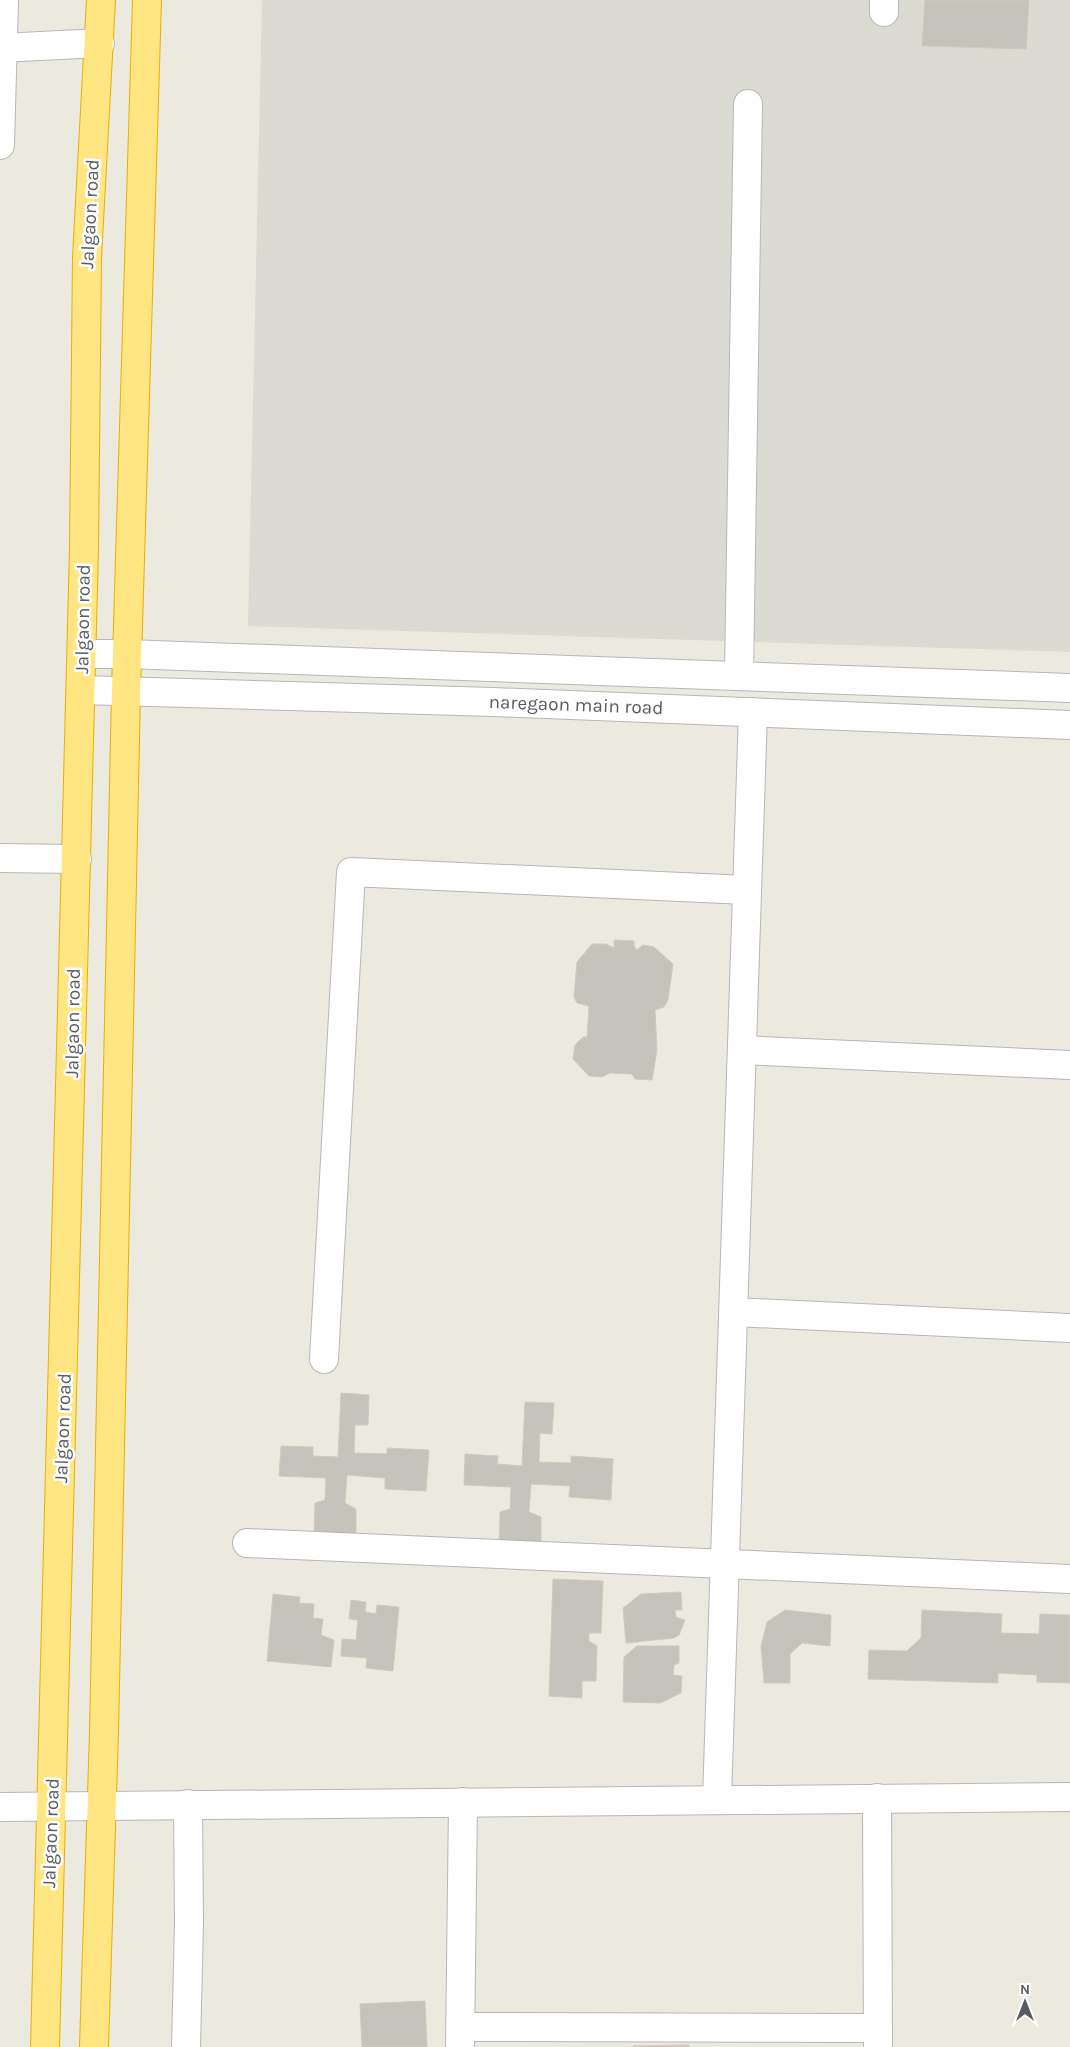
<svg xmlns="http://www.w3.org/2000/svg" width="1070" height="2047" viewBox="0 0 1070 2047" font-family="Karla,sans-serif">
  <rect width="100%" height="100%" fill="#ece9de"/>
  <path fill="#dcdbd3" d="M262 0H1070V652L248 626Z"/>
  <g fill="#c6c3bc" stroke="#d0cbbd">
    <path d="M925 0H1029L1026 49 922 46Z"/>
    <path d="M614 940 634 941V946L637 950 643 945 654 947 673 964 668 1000 664 1007 655 1010 657 1050 652 1080 635 1079 632 1074 610 1073 602 1077 589 1076 573 1059 575 1045 583 1037H587L589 1006 577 1003 574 997 577 962 592 944H606L614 948Z"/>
    <path d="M341 1393 369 1395 368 1425H355L354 1453 387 1454V1448L429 1450 426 1491 385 1489V1478L347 1475 345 1503 356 1509V1539L314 1538 315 1503 325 1500 326 1478 279 1476 281 1446 313 1447V1456L338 1457Z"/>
    <path d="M525 1402 554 1403 552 1434 540 1433 539 1462 571 1463V1456L613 1459 611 1500 569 1497 570 1486 531 1484 529 1512 541 1517V1548L499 1547 500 1512 510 1509 511 1487 464 1485 465 1454 498 1456 497 1464 522 1466Z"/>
    <path d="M553 1579 603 1581 601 1633H589V1641L597 1646 596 1681H582V1698L549 1696Z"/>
    <path d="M681 1592 682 1610H675L676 1617 685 1620 679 1635 674 1638 626 1643 623 1608 641 1594Z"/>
    <path d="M273 1594 300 1597 299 1603 314 1604 313 1618 323 1619 321 1635 334 1640 331 1667 267 1661Z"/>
    <path d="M351 1600 366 1602 365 1612 376 1614 377 1605 399 1607 393 1671 366 1668 367 1658 341 1656 342 1639 356 1640 358 1620 349 1619Z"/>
    <path d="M785 1610 831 1615 830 1646 802 1643 790 1654V1683H764L761 1646 767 1622Z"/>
    <path d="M922 1610 1002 1614 1001 1633 1039 1634 1040 1614 1070 1615V1683L1037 1682V1675L998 1673V1683L868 1679 869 1650 907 1651 921 1638Z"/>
    <path d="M637 1646H679V1663L674 1665 673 1675 682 1676 681 1693 660 1703 623 1702 624 1657Z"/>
    <path d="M425 2001 427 2047H362L360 2004Z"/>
    <path d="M689 2045V2047H633V2046Z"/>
  </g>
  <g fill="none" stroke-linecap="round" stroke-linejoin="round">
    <defs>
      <g id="minor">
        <path d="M884 12V0"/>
        <path d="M0 48 100 43"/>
        <path d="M0 145 4 0"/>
        <path d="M82 654H127L1070 688"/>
        <path d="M739 675 748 104"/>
        <path d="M81 690 493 702 1070 725"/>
        <path d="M0 858 77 859"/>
        <path d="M742 1050 1070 1065"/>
        <path d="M734 1312 1070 1328"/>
        <path d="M324 1359 351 872 747 890"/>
        <path d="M247 1543 1070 1579"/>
        <path d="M877 1798 878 2046"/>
        <path d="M717 1799 753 712"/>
        <path d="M0 1807 1070 1797"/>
        <path d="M461 2027 878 2028"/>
        <path d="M186 2047 189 1923 188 1804"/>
        <path d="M460 2047 463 1802"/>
      </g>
      <g id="highway">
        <path d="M45 2047 84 549 87 258 101 0"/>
        <path d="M94 2047 104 1732 126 691 147 0"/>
      </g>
    </defs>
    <use href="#minor" stroke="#b5b7bc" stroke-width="30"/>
    <use href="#highway" stroke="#eaad00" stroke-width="30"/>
    <use href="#minor" stroke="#fff" stroke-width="28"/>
    <use href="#highway" stroke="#ffe682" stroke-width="28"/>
  </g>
  <g text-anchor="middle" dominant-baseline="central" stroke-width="5" stroke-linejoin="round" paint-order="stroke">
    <g font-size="19" fill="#585b60" stroke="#fff">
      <text transform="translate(90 214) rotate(-87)">Jalgaon road</text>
      <text transform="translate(83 619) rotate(-89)">Jalgaon road</text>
      <text transform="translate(576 705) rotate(2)">naregaon main road</text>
      <text transform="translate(73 1023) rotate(-89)">Jalgaon road</text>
      <text transform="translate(63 1428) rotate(-88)">Jalgaon road</text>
      <text transform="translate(51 1833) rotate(-88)">Jalgaon road</text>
    </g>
  </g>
  <g transform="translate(1025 2002)" stroke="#ffffff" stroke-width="4" paint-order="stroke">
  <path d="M0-4L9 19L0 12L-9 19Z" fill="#585b60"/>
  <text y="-8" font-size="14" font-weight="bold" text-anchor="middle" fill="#585b60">N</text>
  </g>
</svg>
